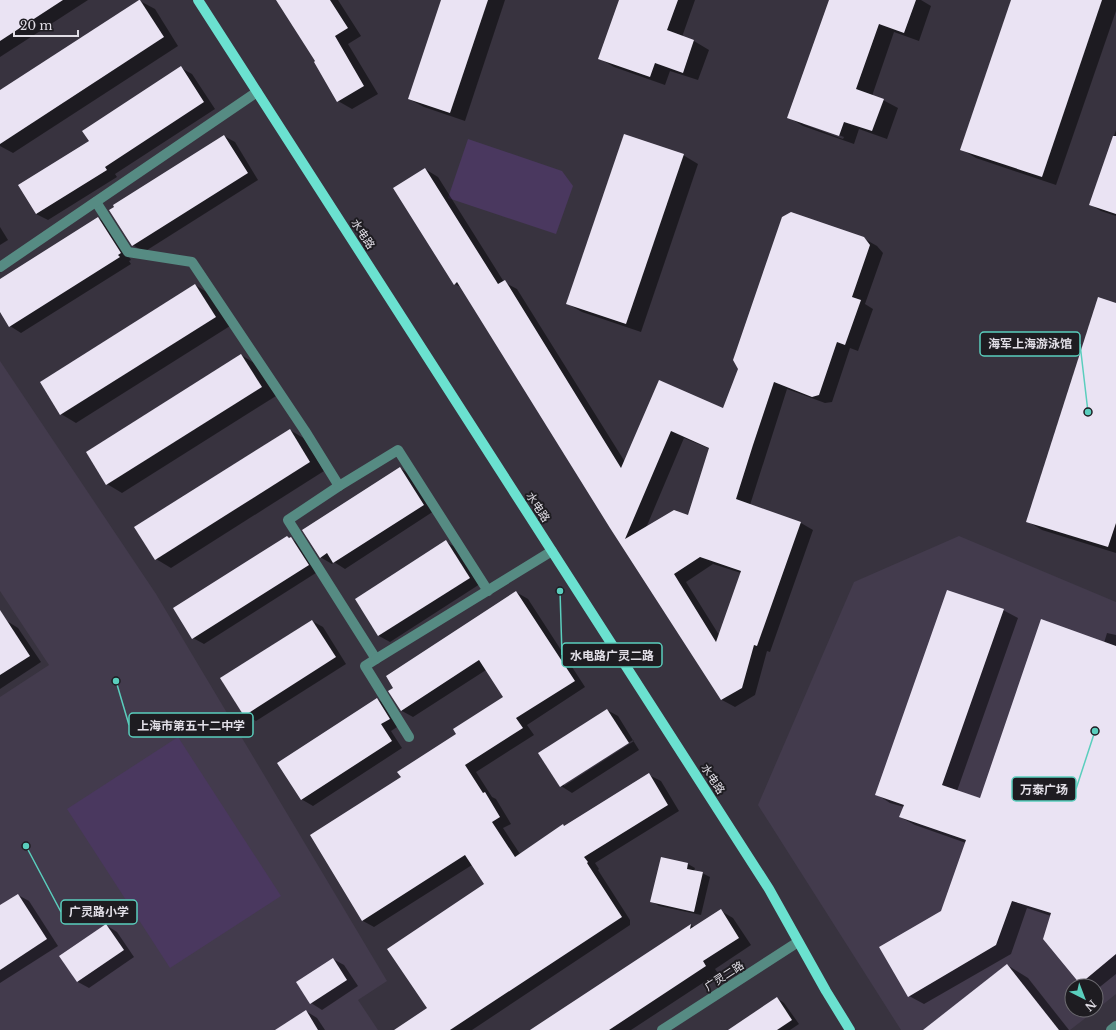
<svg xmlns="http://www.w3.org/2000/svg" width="1116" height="1030" viewBox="0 0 1116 1030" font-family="'Libre Baskerville','Noto Sans SC',serif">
  <rect width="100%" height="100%" fill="#38333f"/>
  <g fill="#433b4d">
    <path d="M0 361 156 594 387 981 358 1000 378 1030H0V697L49 665 0 591Z"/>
    <path d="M959 536 1116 602V994L1096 1010V986H1072V1010H1096L1070 1030H901L758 805 854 582Z"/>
  </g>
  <g fill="#4a385f">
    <path d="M468 139 562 171 573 186 556 234 448 198Z"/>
    <path d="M178 737 281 896 170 968 67 809Z"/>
  </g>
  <g fill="#0007" fill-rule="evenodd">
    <path d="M0 0H88L0 57Z"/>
    <path d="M277 0H338L361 36 348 44 378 94 352 109 338 101 316 62Z"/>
    <path d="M442 0H505L465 121 424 107 409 99Z"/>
    <path d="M620 0H695L682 37 694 41 709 50 698 80 670 71 665 85 614 67 599 58Z"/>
    <path d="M830 0H921L931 6 919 41 894 32 872 96 883 100 898 108 887 139 859 129 854 144 803 126 788 117ZM803 122 844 137 843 139 803 124Z"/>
    <path d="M1012 0H1116V11L1056 185 976 158 961 149Z"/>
    <path d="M140 1 155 9 178 46 13 153 0 146V92Z"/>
    <path d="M181 68 192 74 215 109 115 174 117 177 48 220 36 214 90 142Z"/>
    <path d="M1116 130V216L1101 211 1091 205Z"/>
    <path d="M224 136 235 142 258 180 144 252 133 245Z"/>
    <path d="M683 155 698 164 641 332 582 312 568 304Z"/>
    <path d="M425 169 438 177 504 282 517 289 625 462 659 382 724 409 863 238 877 246 883 253 865 304 873 309 858 351 850 348 832 402 825 403 787 389 750 505 801 523 813 530 770 652 767 651 755 695 735 707 722 700 611 527 462 288 455 284ZM684 438 710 449 689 516 646 528ZM713 564 741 573 719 635 686 582Z"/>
    <path d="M98 218 109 225 131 260 129 261 131 264 21 333 10 326 0 310V280Z"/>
    <path d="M0 227 8 240 0 245Z"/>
    <path d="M195 285 210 294 230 326 76 423 61 414Z"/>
    <path d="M1116 304V553L1042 530 1027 521Z"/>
    <path d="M241 355 256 364 276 396 122 493 107 484 87 453Z"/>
    <path d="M290 430 305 439 324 471 171 568 156 559Z"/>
    <path d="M400 468 411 475 434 511 345 569 334 562 332 564 320 557Z"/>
    <path d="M287 537 302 545 319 571 204 644 193 638Z"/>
    <path d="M446 542 457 548 480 584 390 642 379 636 356 599Z"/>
    <path d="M516 592 528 599 585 687 527 725 534 735 476 772 492 797 496 799 511 824 503 828 520 854 649 775 661 781 679 811 595 863 599 869 598 870 630 920V925L472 1030H395L429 1008 485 884 472 865 374 927 363 921 402 778 505 698 486 670 413 717 402 711 390 691Z"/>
    <path d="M1003 610 1018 618 957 791 981 799 1104 643 1107 633 1116 635V974L1096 990V986H1086L1080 983 1051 916 1027 908 1011 954 924 1004 909 996 942 911 966 843 915 825 900 817 904 807 890 803 876 794Z"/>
    <path d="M7 621 18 628 41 662 0 689V626Z"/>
    <path d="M312 621 323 627 346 664 256 721 245 715Z"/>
    <path d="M377 699 388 706 400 725 391 731 402 748 313 806 301 799Z"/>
    <path d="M607 710 618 716 639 750 572 793 561 786ZM633 740 634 741 564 786V783Z"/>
    <path d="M688 864 695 868 694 871 702 873 710 877 701 915 659 906 651 901Z"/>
    <path d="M18 895 29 901 58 946 0 983V907Z"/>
    <path d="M721 911 733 918 751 945 715 969 718 973 631 1030H532L691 925 694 927Z"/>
    <path d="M106 925 117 932 134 957 89 988 78 982 61 956Z"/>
    <path d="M333 959 344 965 358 986 322 1010 311 1003 297 983Z"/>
    <path d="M1007 965 1028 978 1069 1030H930Z"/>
    <path d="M777 998 784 1003 799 1024 790 1030H730Z"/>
    <path d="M306 1011 317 1018 325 1030H276Z"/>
  </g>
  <g fill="#eae3f3" fill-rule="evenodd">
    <path d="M0 0H63L0 41Z"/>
    <path d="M139 0H140L164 37 0 144V90Z"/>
    <path d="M276 0H330L348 28 335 36 364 86 337 102 314 62 315 61Z"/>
    <path d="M441 0H488L450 113 408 99Z"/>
    <path d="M619 0H678L667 30 694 40 683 73 655 63 650 77 598 59Z"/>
    <path d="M829 0H916L904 33 879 24 856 89 884 99 872 131 844 122 839 136 787 118Z"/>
    <path d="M1011 0H1102L1042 177 960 150Z"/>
    <path d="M181 66 204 102 105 167 107 170 36 214 18 185 89 141 82 131Z"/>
    <path d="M624 134 684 154 626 324 566 304Z"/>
    <path d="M224 135 248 173 132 246 109 210 114 207 113 205Z"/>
    <path d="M1113 136H1116V214L1089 205Z"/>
    <path d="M425 168 498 284 505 280 621 468 659 380 723 408 738 369 733 360 782 217 791 212 864 237 870 245 852 297 861 300 845 345 837 342 819 395 812 397 774 382 753 445 736 499 801 522 757 646 754 645 742 688 721 700 610 528 457 282 454 285 393 188ZM671 431 709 448 688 515 674 510 625 539ZM700 557 741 571 716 642 674 574Z"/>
    <path d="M98 217 121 253 118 255 120 257 9 327 0 312V279Z"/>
    <path d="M195 284 216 317 60 415 40 382Z"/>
    <path d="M1098 297 1116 303V523L1108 547 1026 522Z"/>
    <path d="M241 354 262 387 106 485 86 452Z"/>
    <path d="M290 429 310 462 155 560 134 527Z"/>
    <path d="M400 467 424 505 333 563 327 553 320 558 302 530Z"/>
    <path d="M287 536 289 538 291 537 309 565 192 639 173 608Z"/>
    <path d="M446 540 470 578 378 636 355 599Z"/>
    <path d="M947 590 1004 609 942 785 980 798 1041 619 1116 646V954L1080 984 1043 939 1051 913 1012 901 996 945 908 997 879 947 941 911 966 840 899 817 904 805 875 795Z"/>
    <path d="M516 591 575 681 516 718 523 728 465 765 483 793 485 792 500 817 492 822 515 857 563 824 564 826 649 773 668 805 584 857 588 862 587 863 622 917 450 1030H394L427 1008 387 949 484 884 465 855 362 921 310 835 401 777 397 772 456 734 453 729 503 697 479 660 401 711 388 691 393 688 386 676Z"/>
    <path d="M0 610 30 656 0 675Z"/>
    <path d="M312 620 336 657 244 716 220 678Z"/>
    <path d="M377 698 390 719 381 724 392 741 301 800 277 763Z"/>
    <path d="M607 709 629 743 560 787 538 753Z"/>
    <path d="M661 857 688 863 687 869 703 872 694 912 650 902Z"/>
    <path d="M18 894 47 939 0 970V905Z"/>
    <path d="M721 909 739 938 703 961 706 966 609 1030H530L691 924 690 929Z"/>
    <path d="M106 924 124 950 77 982 59 956Z"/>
    <path d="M333 958 347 980 310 1004 296 982Z"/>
    <path d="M1007 964 1059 1030H923Z"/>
    <path d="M777 997 792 1020 777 1030H728Z"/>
    <path d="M306 1010 318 1030H275Z"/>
  </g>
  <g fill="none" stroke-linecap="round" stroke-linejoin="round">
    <g stroke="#568b83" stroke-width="10">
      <path d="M96 202 128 252 192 262 305 431 339 486 288 520 376 659 365 666 409 737"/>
      <path d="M0 267 257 92"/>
      <path d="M339 486 398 450 488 591"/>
      <path d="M376 659 552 551"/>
      <path d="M662 1030 798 942"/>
      <path d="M1111 1030 1116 1026"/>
    </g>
    <path stroke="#6be1d0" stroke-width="10" d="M198 0 769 889 826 991 850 1030"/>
  </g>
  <g text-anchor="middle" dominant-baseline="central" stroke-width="4" stroke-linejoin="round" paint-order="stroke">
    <g font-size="11" fill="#e1dee6" stroke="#1e1c21">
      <text transform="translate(363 234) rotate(57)">水电路</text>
      <text transform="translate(538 507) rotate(57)">水电路</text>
      <text transform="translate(713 779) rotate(57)">水电路</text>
      <text transform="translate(724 976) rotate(-33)">广灵二路</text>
    </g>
  </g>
  <path fill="none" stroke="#5acebd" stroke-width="1.5" d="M1088 412L1080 344M560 591L562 655M116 681L129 725M1095 731L1076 789M26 846L61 912"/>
  <g fill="#5acebd" stroke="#1e1c21" stroke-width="1.5">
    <circle cx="1088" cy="412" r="4"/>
    <circle cx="560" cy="591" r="4"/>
    <circle cx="116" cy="681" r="4"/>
    <circle cx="1095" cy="731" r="4"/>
    <circle cx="26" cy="846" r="4"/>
  </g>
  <g fill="#1e1c21" stroke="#5acebd" stroke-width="1.5">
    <rect x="980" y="332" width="100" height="24" rx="4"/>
    <rect x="562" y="643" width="100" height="24" rx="4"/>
    <rect x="129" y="713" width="124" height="24" rx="4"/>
    <rect x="1012" y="777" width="64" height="24" rx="4"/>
    <rect x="61" y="900" width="76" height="24" rx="4"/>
  </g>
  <g font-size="12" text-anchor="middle" font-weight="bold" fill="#e1dee6">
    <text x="1030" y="348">海军上海游泳馆</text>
    <text x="612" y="660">水电路广灵二路</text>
    <text x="191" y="730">上海市第五十二中学</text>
    <text x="1044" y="794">万泰广场</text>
    <text x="99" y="916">广灵路小学</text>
  </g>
  <g transform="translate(1084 998) rotate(138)"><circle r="19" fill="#1e1c21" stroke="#6c6a70"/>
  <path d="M0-3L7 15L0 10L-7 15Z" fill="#5acebd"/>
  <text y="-6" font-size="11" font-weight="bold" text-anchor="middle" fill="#e1dee6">N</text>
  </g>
  <path d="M14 30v6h64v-6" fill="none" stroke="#e1dee6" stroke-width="2"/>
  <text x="20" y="30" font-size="12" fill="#e1dee6" stroke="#1e1c21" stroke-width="3" paint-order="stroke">20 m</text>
</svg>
